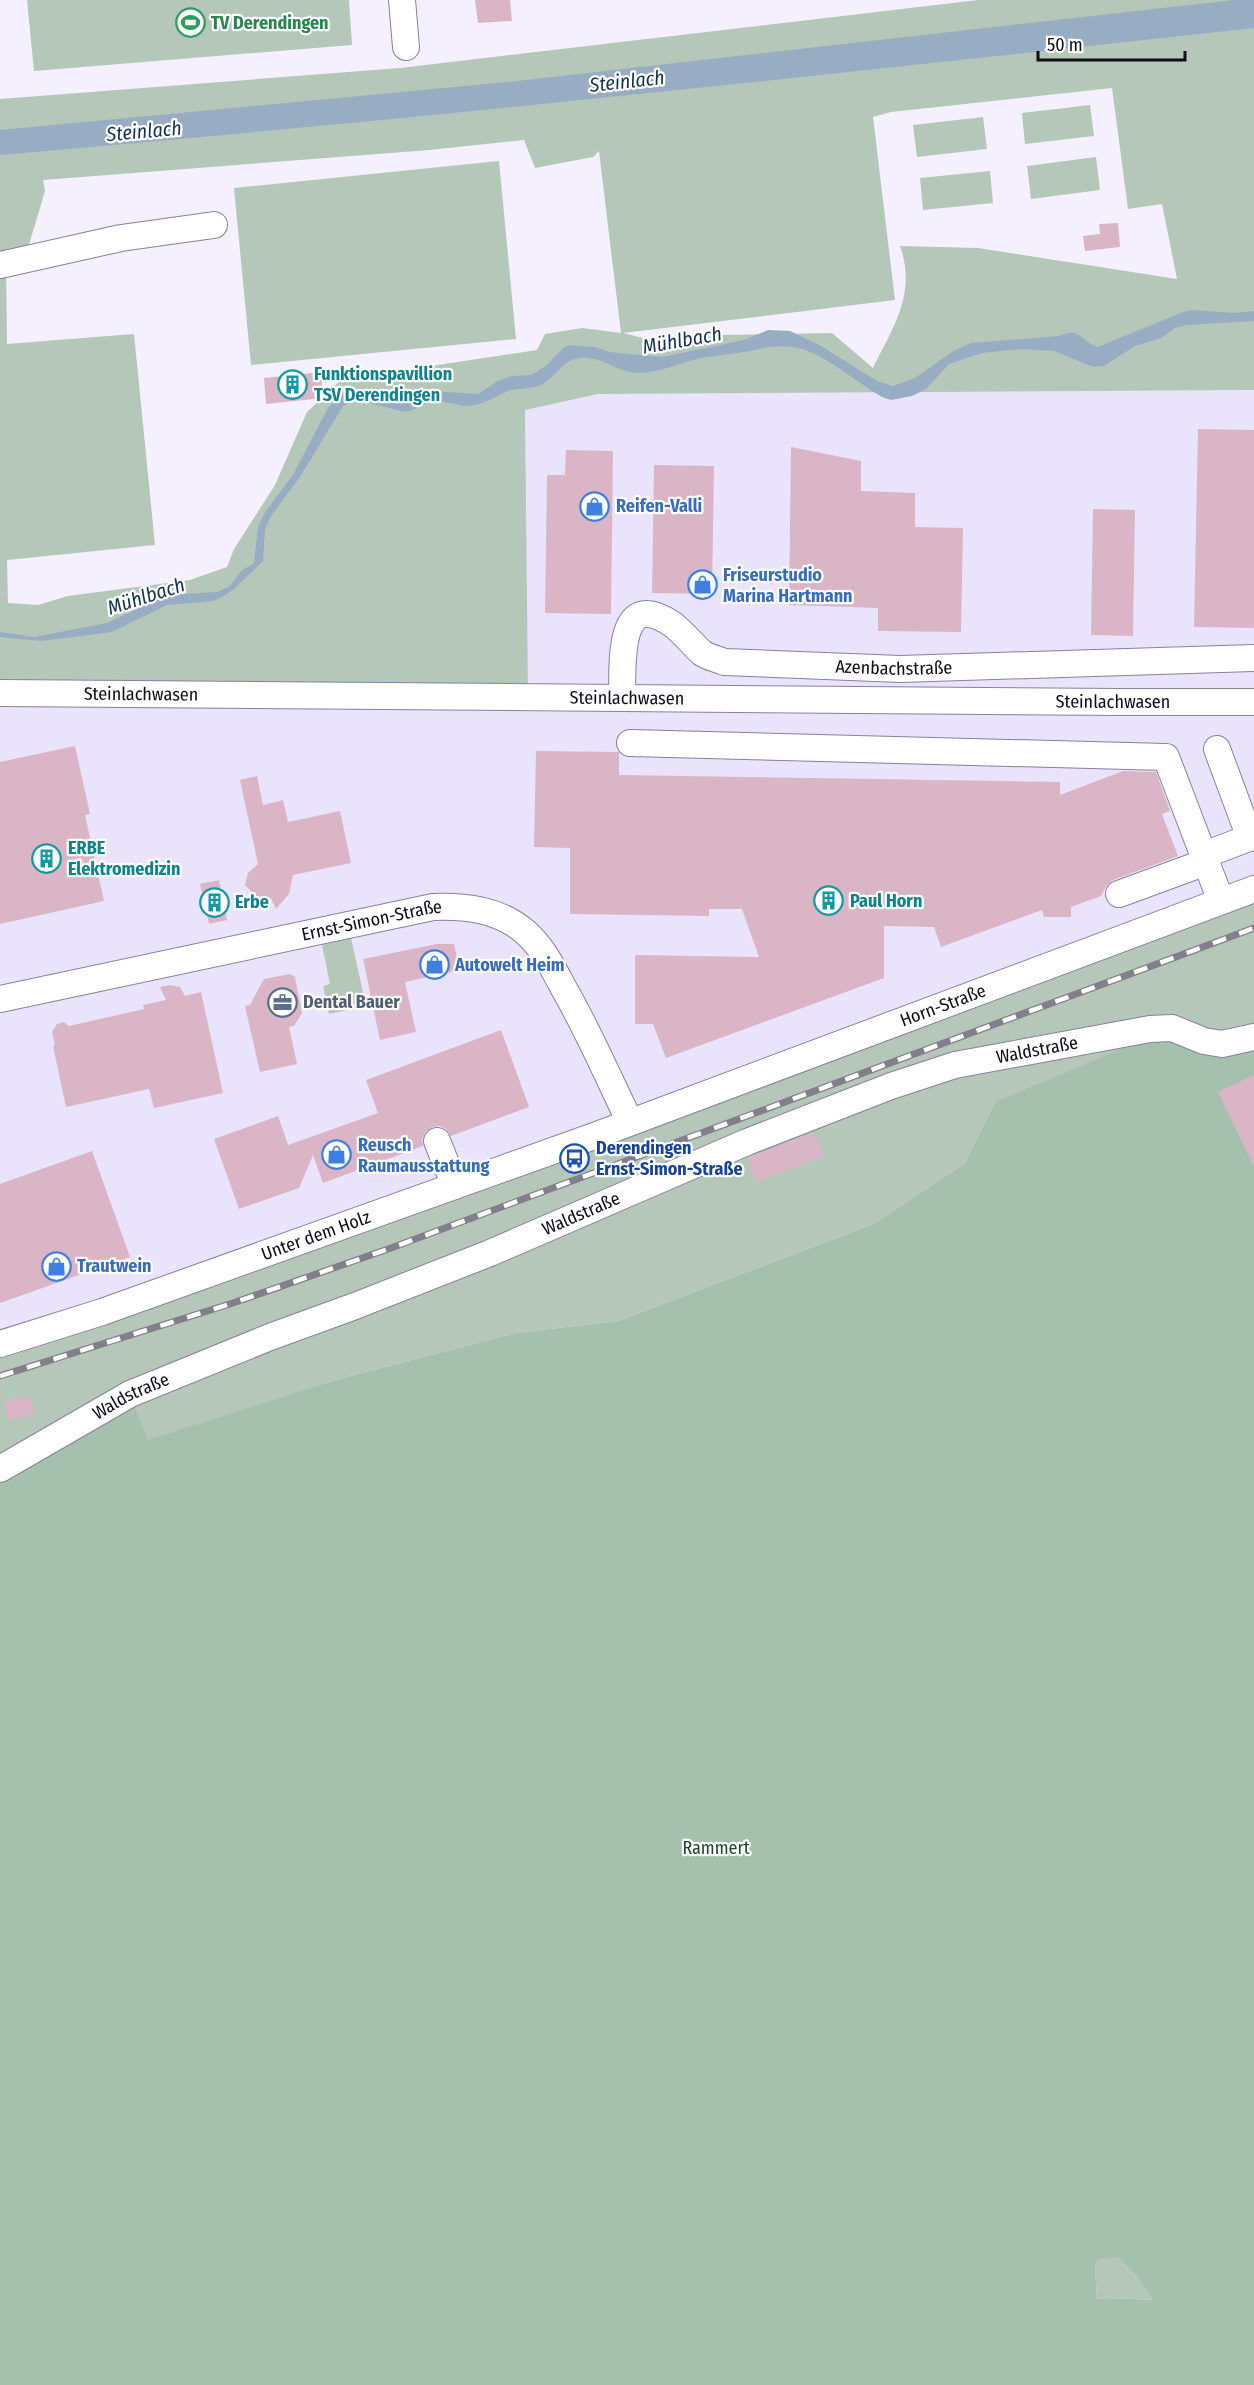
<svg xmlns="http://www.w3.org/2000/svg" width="1254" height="2385" viewBox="0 0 1254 2385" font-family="'Fira Sans Condensed',sans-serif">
  <rect width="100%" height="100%" fill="#f4f0fe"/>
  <path fill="#eae3fc" d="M1254 390V889L0 1344V693L527 696 525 410 598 394Z"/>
  <g fill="#b5c7b9" fill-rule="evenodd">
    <path d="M27 0H349L352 45 34 71Z"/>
    <path d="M978 0H1254V390L598 394 525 410 528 696 0 693V99L400 68ZM1112 88 1128 209 1162 204 1177 279 978 248 900 246C917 294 893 327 873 368L832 333 717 335 670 345 623 333 895 300 873 117 891 112ZM524 140 535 168 593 157 599 151 621 333 582 328 545 334 537 350 379 374 346 375 307 412 275 485 234 549 227 567 190 580 68 596 38 605 8 603 7 560 155 545 134 334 7 344 6 263 25 258 45 191 43 180 429 150Z"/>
    <path d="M1090 105 1094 136 1025 144 1022 113Z"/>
    <path d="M983 117 987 149 917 157 913 125Z"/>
    <path d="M1096 157 1100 190 1031 199 1027 166Z"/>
    <path d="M499 161 516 339 251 365 234 188Z"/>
    <path d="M990 171 993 203 923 210 920 178Z"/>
    <path d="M1254 889V1037L995 1102 964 1164 873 1224 618 1321 515 1333 335 1380 148 1441 130 1395 0 1469V1344Z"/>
    <path d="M351 938 366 1006 329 1014 323 986 330 984 322 945Z"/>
    <path d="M1118 2258 1137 2277 1155 2300 1110 2298 1097 2299 1095 2265 1098 2260Z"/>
  </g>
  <path fill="#a5c0ac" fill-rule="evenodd" d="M1172 1028 1254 1037V2385H0V1469L130 1394 148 1440 335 1380 515 1333 618 1321 873 1224 964 1164 995 1102ZM1118 2258 1137 2277 1154 2300 1110 2298 1097 2299 1095 2265 1098 2260Z"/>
  <g fill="#98acc3">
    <path d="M1234 0H1254V28C836 74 419 119 0 155V130L507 82Z"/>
    <path d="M1193 310 1234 313 1254 311V321L1186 325 1175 328 1161 338 1135 346 1104 366 1093 367 1054 351 1021 349 982 353 949 364 926 389 912 396 891 400 882 397C860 384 840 367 817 355 786 340 769 348 738 353 724 355 710 356 697 359 677 364 661 372 640 373 617 374 598 352 575 359 560 363 554 380 539 386 529 389 518 388 508 391 493 397 483 406 466 406 454 405 442 399 430 402 421 404 415 411 405 412L358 400 343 406 300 477 271 516 265 529 263 561 233 590 222 597 213 601 167 605 112 632 42 641 0 637V632L34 637 107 623 167 595 217 592 230 586 241 571 254 563 258 527 264 514 294 473 328 408 344 391 355 389 401 401 409 400 416 395 431 391 478 394 498 381 512 376 531 375 546 366 564 347 569 345 595 347 609 352 662 357 744 340 768 330 790 331 821 346 877 381 893 386 915 378 952 352 971 343 1058 336C1082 326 1079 341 1098 347L1183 312Z"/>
  </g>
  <g fill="#dab5c6">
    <path d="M475 0H510L512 21 478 23Z"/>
    <path d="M1118 223 1120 247 1085 251 1083 236 1100 234 1099 224Z"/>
    <path d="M321 372 323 398 266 404 264 378Z"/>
    <path d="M1198 429 1254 430V628L1194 627Z"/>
    <path d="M791 447 861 461V491L915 493V527L963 528 961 632 878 631V608L789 605Z"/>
    <path d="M566 450 613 451 611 614 545 613 547 475H565Z"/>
    <path d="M654 465 714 466 712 594 652 593Z"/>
    <path d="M1093 509 1135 510 1133 636 1091 635Z"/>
    <path d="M75 746 90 814 85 815 104 901 0 924V762Z"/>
    <path d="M536 751 619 752V775L1060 782V795L1123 771 1156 772 1170 811 1162 814 1178 856 1113 880 1107 885 1101 896 1071 907V917H1044L1042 910 941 947 934 927 884 926V978L666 1058 653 1024H635V955L759 957 742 909H709V916L570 914V848L534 847Z"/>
    <path d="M257 776 263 805 283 800 288 822 340 811 351 863 293 875 289 894 276 909 271 898 256 896 245 885 248 873 258 864 240 780Z"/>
    <path d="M219 880 227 920 209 924 200 884Z"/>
    <path d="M437 944H454L460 970 405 982 416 1032 380 1040 363 959Z"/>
    <path d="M290 974 295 977 302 1013 294 1026 289 1027 297 1064 260 1072 245 1006 250 1005 264 979Z"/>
    <path d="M170 985 180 987 185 996 201 992 223 1093 154 1108 149 1089 66 1107 53 1046 55 1045 52 1032 57 1024 64 1022 69 1026 144 1009 143 1005 166 1000 160 987Z"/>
    <path d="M501 1030 529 1107 451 1136 446 1129 440 1126 432 1127 425 1132 422 1139 423 1146 323 1183 313 1155 299 1188 239 1209 214 1139 278 1116 288 1145 378 1113 366 1080Z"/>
    <path d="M1254 1075V1167L1218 1092Z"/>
    <path d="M815 1132 824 1156 756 1182 747 1158Z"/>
    <path d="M92 1151 130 1257 0 1303V1184Z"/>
    <path d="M30 1396 34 1415 8 1420 4 1401Z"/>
  </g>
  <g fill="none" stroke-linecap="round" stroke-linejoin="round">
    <defs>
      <g id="minor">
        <path d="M402 0 406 47"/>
        <path d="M0 265 121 238 214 225"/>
        <path id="s1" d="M0 693 1118 702H1254"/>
        <path id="s2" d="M622 698C623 666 616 586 672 624 683 632 692 644 702 653 708 657 717 659 724 662L900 669 1254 658"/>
        <path d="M630 743 1166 757 1221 901"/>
        <path d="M1217 749 1250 838"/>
        <path d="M1204 855 1254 836"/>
        <path d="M1119 894 1206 862"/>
        <path id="s3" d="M0 999 433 907C465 906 498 909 524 931 542 946 552 966 563 987 588 1030 608 1077 630 1122"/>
        <path d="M437 1141 455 1186"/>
        <path id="s4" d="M0 1344 102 1312 597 1135 1254 889"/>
        <path id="s5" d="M0 1469 130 1394 270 1337 355 1306 490 1253 747 1142 891 1086 955 1065 1150 1029 1172 1028 1204 1041 1222 1044 1254 1037"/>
      </g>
    </defs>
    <use href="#minor" stroke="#897f9f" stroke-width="28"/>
    <use href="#minor" stroke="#fff" stroke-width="26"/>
    <defs>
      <path id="rail" d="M0 1376 233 1303 391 1248 1254 928"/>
    </defs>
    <use href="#rail" stroke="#827e8b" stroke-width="7"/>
    <use href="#rail" stroke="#fff" stroke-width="4.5" stroke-dasharray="14" stroke-linecap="butt"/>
  </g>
  <defs>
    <symbol id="stadium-ring" viewBox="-11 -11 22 22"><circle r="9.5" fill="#fff" stroke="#2e9e5b" stroke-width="1.5"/><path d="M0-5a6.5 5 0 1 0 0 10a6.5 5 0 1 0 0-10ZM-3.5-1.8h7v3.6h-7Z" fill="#2e9e5b"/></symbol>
    <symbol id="building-ring" viewBox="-11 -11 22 22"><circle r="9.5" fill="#fff" stroke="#0f9aa8" stroke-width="1.5"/><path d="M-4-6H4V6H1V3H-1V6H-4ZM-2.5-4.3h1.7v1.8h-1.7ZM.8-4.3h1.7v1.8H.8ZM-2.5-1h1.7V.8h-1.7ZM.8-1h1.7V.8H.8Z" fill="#0f9aa8"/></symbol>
    <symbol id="shop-ring" viewBox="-11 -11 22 22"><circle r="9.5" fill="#fff" stroke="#3f7fe0" stroke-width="1.5"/><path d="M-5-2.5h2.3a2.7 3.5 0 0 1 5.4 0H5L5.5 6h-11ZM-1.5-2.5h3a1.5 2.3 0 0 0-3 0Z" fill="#3f7fe0"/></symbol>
    <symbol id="office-ring" viewBox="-11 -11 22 22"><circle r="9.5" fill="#fff" stroke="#5c6f8a" stroke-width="1.5"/><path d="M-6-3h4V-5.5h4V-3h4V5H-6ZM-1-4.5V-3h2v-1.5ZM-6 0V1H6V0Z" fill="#5c6f8a"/></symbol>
    <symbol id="bus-ring" viewBox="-11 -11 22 22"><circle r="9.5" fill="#fff" stroke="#1a4fb4" stroke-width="1.5"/><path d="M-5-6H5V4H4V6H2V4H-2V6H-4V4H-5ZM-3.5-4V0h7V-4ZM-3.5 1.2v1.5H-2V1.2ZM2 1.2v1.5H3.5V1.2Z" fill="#1a4fb4"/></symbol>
  </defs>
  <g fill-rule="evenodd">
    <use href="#stadium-ring" x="174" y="6" width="33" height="33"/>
    <use href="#building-ring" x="276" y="368" width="33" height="33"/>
    <use href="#shop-ring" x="578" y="490" width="33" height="33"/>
    <use href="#shop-ring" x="686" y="568" width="33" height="33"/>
    <use href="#building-ring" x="30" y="842" width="33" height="33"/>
    <use href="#building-ring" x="812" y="884" width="33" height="33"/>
    <use href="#building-ring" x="198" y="886" width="33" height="33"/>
    <use href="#shop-ring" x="418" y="948" width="33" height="33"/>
    <use href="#office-ring" x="266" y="986" width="33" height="33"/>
    <use href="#shop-ring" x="320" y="1138" width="33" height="33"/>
    <use href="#bus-ring" x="558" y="1142" width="33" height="33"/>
    <use href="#shop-ring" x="40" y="1250" width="33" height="33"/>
  </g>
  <g text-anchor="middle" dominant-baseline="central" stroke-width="4.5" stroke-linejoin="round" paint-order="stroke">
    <g font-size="18" font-weight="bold" fill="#27864d" stroke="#fff" text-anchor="start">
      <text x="211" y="23">TV Derendingen</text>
    </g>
    <g font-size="18" font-weight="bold" fill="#0d838f" stroke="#fff" text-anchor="start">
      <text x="314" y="374">Funktionspavillion<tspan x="314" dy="21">TSV Derendingen</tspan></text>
      <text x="68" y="848">ERBE<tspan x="68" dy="21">Elektromedizin</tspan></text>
      <text x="850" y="901">Paul Horn</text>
      <text x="235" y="902">Erbe</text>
    </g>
    <g font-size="18" font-weight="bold" fill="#366cbe" stroke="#fff" text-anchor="start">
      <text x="616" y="506">Reifen-Valli</text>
      <text x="723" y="575">Friseurstudio<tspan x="723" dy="21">Marina Hartmann</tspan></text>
      <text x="455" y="965">Autowelt Heim</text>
      <text x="358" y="1145">Reusch<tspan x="358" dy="21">Raumausstattung</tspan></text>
      <text x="77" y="1266">Trautwein</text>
    </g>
    <g font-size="18" fill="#0f0b17" stroke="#fff">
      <text stroke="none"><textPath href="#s2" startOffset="358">Azenbachstraße</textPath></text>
      <text stroke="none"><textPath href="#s1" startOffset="141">Steinlachwasen</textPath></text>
      <text stroke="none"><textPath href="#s1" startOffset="627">Steinlachwasen</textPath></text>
      <text stroke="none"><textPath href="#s1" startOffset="1113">Steinlachwasen</textPath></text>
      <text stroke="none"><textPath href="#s3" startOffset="380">Ernst-Simon-Straße</textPath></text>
      <text stroke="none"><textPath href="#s4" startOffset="1002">Horn-Straße</textPath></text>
      <text stroke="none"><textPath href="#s5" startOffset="1122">Waldstraße</textPath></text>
      <text stroke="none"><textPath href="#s5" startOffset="636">Waldstraße</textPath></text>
      <text stroke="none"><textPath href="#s4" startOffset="334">Unter dem Holz</textPath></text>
      <text stroke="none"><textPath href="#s5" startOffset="150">Waldstraße</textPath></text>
    </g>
    <g font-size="18" font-weight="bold" fill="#4e5e75" stroke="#fff" text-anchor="start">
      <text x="303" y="1002">Dental Bauer</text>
    </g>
    <g font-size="18" font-weight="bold" fill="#164399" stroke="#fff" text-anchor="start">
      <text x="596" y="1148">Derendingen<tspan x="596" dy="21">Ernst-Simon-Straße</tspan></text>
    </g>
    <g font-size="18" fill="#1a482b" stroke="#fff">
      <text x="716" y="1848">Rammert</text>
    </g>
    <g font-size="20" font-style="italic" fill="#113052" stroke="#fff">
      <text transform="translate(627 81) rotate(-6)">Steinlach</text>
      <text transform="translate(144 131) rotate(-5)">Steinlach</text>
      <text transform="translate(682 340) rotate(-10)">Mühlbach</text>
      <text transform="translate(146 596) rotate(-18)">Mühlbach</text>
    </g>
  </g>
  <path d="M1038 51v9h147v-9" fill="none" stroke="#0f0b17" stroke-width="3"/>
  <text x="1047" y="51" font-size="18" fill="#0f0b17" stroke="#ffffff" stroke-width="4.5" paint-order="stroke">50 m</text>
</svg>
